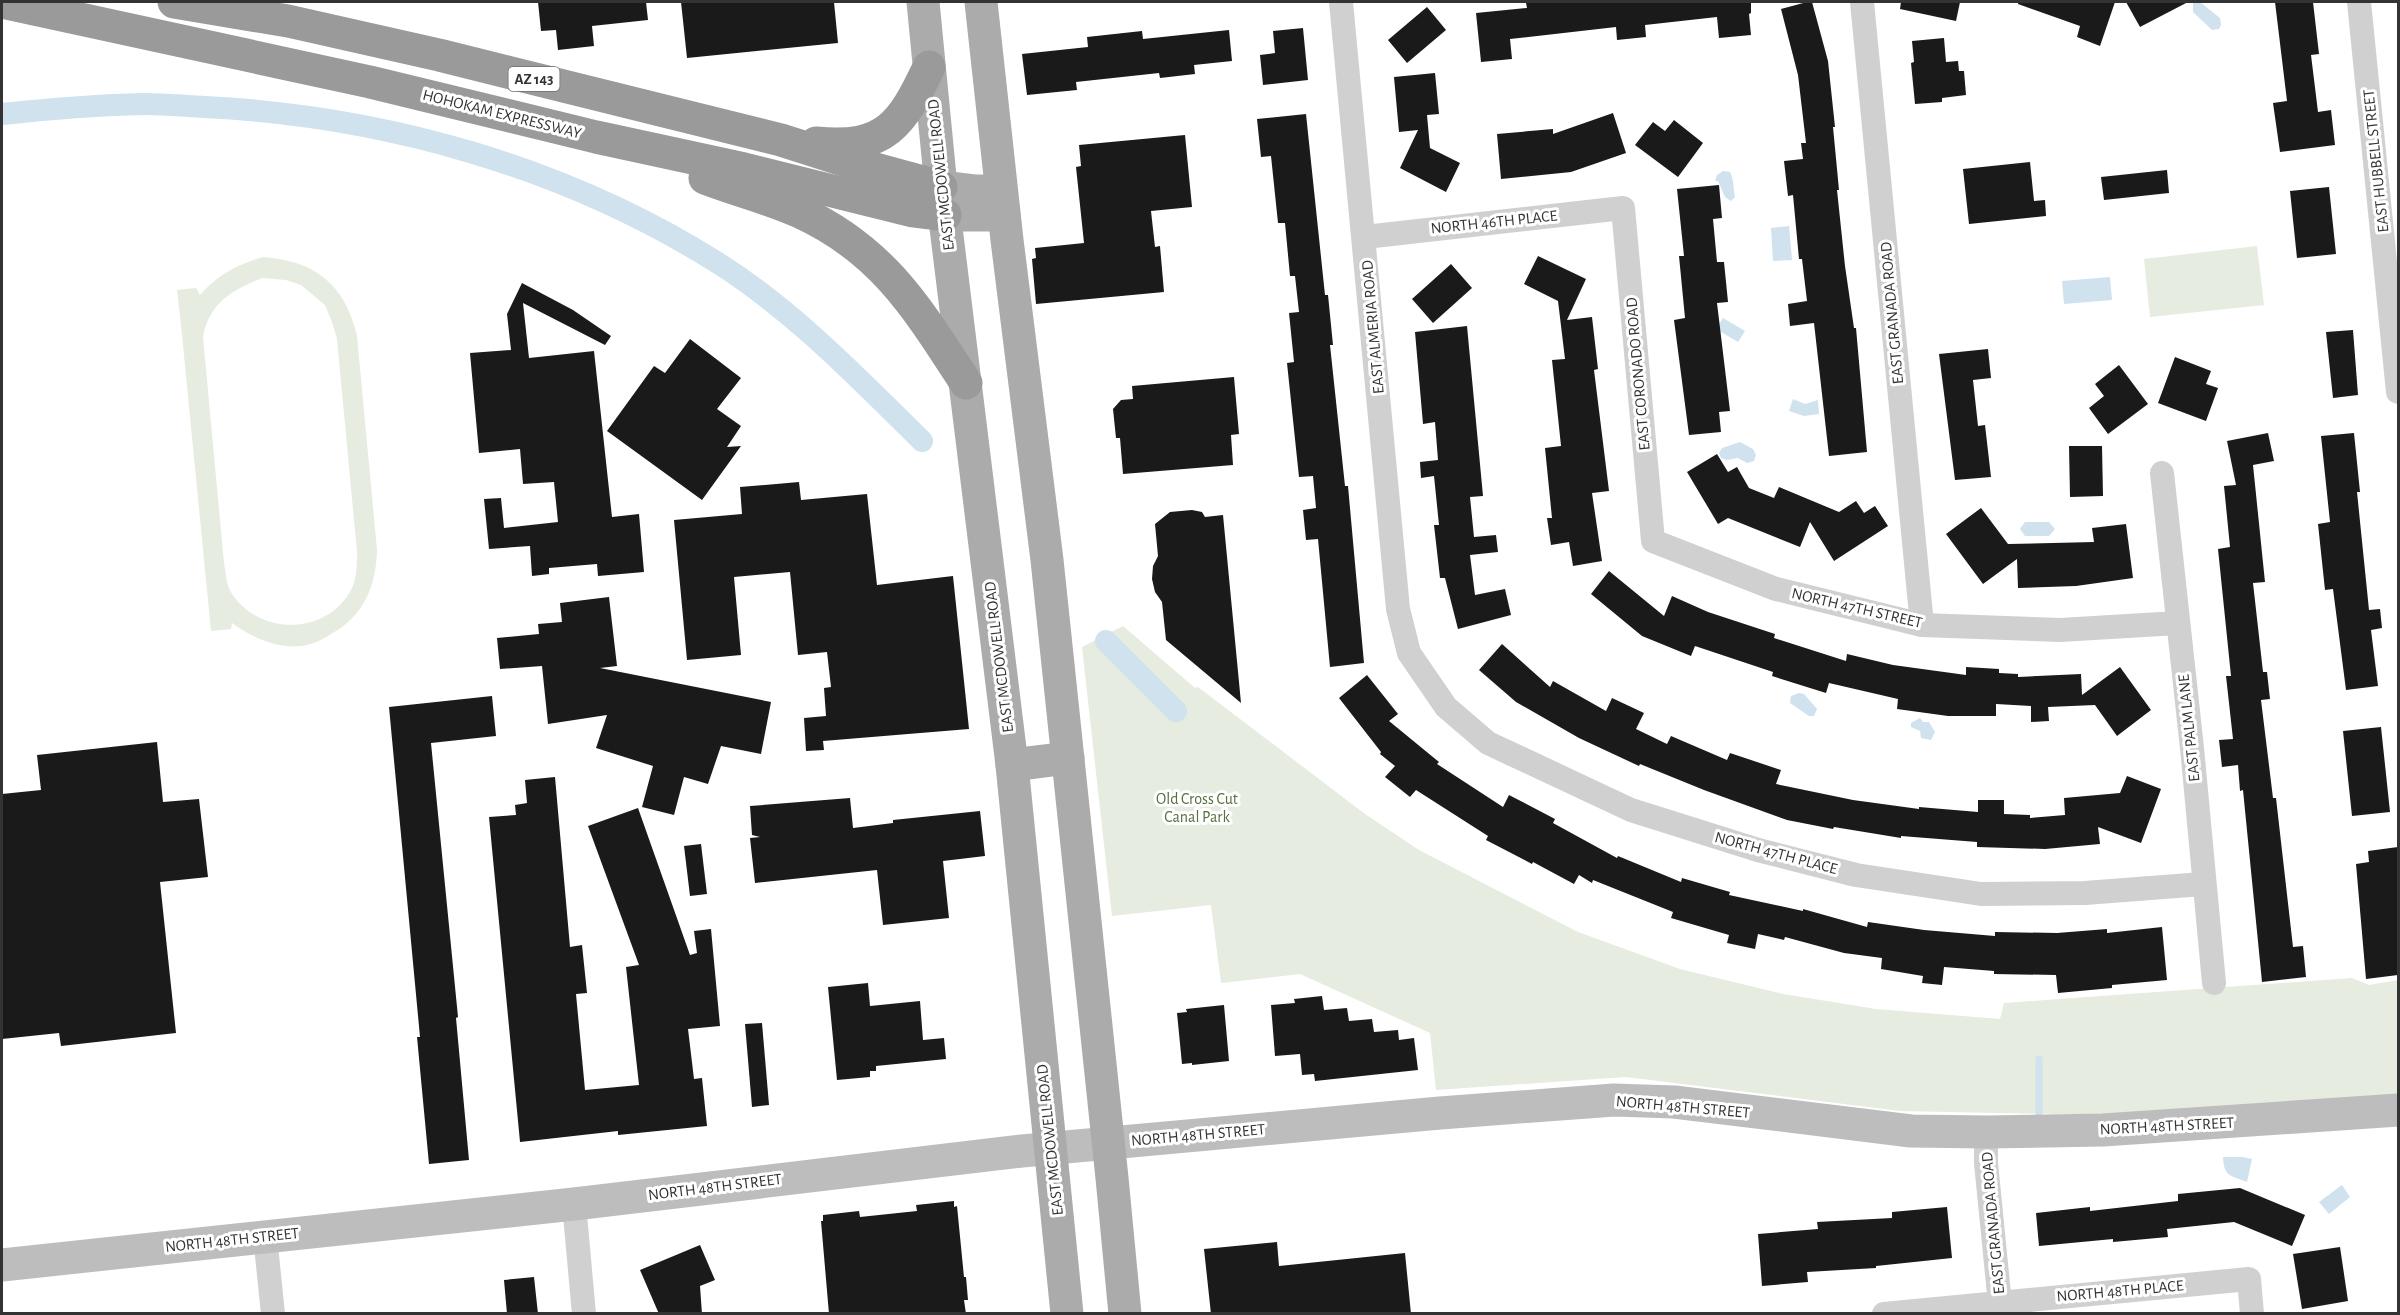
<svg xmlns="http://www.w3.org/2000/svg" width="2400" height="1315" viewBox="0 0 2400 1315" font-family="'Alegreya Sans',sans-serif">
  <rect width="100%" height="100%" fill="#fff"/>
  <g fill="#e6ecdf" fill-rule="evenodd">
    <path d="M2257 246 2264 305 2150 317 2144 259Z"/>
    <path d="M263 257C315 261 345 284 357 336L377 550C376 586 364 616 331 634 322 640 311 645 301 646 275 649 252 637 232 623L231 629 211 631 181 325 177 290 196 288 200 295C219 274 236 265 263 257ZM262 278 286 280 301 285 325 305 332 322 337 339 357 552C357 563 357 578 352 588 329 635 261 637 232 594 226 585 226 574 224 563L203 337C209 303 232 290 262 278Z"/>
    <path d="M1123 626 1195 688 1198 687 1365 814 1419 850 1578 932 1680 969 1783 994 1876 1009 2000 1019 2004 1003 2352 978 2369 985 2398 980V1097L2103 1115 1900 1111 1626 1077 1436 1090 1430 1033 1300 974 1221 983 1211 905 1112 916 1082 647Z"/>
  </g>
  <g fill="#cfe2ee">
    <path d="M2200 2 2220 18 2221 25 2219 29 2212 30 2193 12V3Z"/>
    <path d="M1723 171 1730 172C1734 180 1733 188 1735 197L1731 201 1725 197 1718 181H1715L1717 175Z"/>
    <path d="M1789 226 1792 260 1773 261 1771 228Z"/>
    <path d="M2110 277 2112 300 2064 304 2062 281Z"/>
    <path d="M1723 318 1745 331 1738 342 1716 329Z"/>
    <path d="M1793 399 1805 404 1818 400 1819 414 1804 416 1789 411Z"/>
    <path d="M1740 442 1753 449 1756 455 1754 461 1747 463 1738 458 1727 460 1721 458 1719 453 1722 448Z"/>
    <path d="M2025 522H2049L2055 529 2049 536H2025L2020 529Z"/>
    <path d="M1799 693 1804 694 1817 709 1814 716H1809L1790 703 1791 696Z"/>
    <path d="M1920 718 1923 722H1929L1935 732 1931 740 1921 738 1920 731 1911 727V723Z"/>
    <path d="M2223 1157H2243L2252 1159 2247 1182C2230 1175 2224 1177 2223 1157Z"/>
    <path d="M2342 1185 2350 1197 2329 1214 2319 1202Z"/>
  </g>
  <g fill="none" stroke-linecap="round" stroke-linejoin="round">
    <path stroke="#cfe2ee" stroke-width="7" d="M2039 1122V1059"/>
    <g stroke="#cfe2ee" stroke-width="22">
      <path d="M2 114C49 109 96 105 144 104 164 104 185 106 205 107 385 116 565 167 718 263 795 312 858 378 922 441"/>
      <path d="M1106 641 1176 711"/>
    </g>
  </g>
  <g fill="#1a1a1a">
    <path d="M538 2H646L648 20 592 26 594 46 558 50 556 30 541 31Z"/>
    <path d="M681 2H834L838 43 687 58Z"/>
    <path d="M1541 2H1751V13L1749 14 1751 35 1719 38 1717 17 1645 25 1646 37 1617 40 1616 27 1510 39 1512 59 1481 62 1476 13 1527 8 1526 3Z"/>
    <path d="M1807 2H1812L1828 61 1835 127H1833L1839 190H1837L1845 266 1854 328H1856L1867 452 1829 456 1814 323 1790 326 1788 304 1807 301 1802 259H1799L1793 195 1788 196 1784 161 1803 159 1801 143H1806L1798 75 1781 9Z"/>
    <path d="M1901 2H1960L1956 21 1900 9Z"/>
    <path d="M2018 2H2115L2100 46 2077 37 2080 26 2018 4Z"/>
    <path d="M2126 2H2188L2140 27Z"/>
    <path d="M2275 2H2313L2319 54 2311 55 2318 112 2331 110 2335 145 2280 152 2273 103 2287 101Z"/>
    <path d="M1427 7 1446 30 1407 63 1388 40Z"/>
    <path d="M1303 28 1308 80 1263 85 1260 55 1275 53 1273 31Z"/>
    <path d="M1229 30 1232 61 1194 65 1195 74 1160 78 1159 73 1076 82 1077 90 1027 95 1022 54 1088 47 1087 37 1142 31 1143 39Z"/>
    <path d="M1944 38 1946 62 1958 61 1959 71H1964L1966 95 1942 98V102L1915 104 1911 63 1914 62 1912 41Z"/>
    <path d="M1435 73 1439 114 1427 115 1430 148 1460 163 1446 192 1400 168 1418 130 1399 132 1394 77Z"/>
    <path d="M1613 113 1626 153 1571 172 1501 179 1497 134 1553 129V134Z"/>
    <path d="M1306 114 1325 295H1328L1333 345H1330L1345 486H1348L1364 663 1330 667 1318 539 1306 540 1303 510 1316 508 1313 476 1299 477 1287 363 1294 362 1289 313 1299 312 1295 276H1290L1285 223H1278L1271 156 1261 157 1257 119Z"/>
    <path d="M1674 120 1703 143 1678 177 1635 145 1653 122 1665 131Z"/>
    <path d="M1185 135 1192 207 1151 211 1155 247 1160 246 1164 292 1036 304 1032 259 1036 258 1035 248 1084 243 1076 167 1081 166 1079 145Z"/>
    <path d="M2030 162 2034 201 2045 200 2046 216 1969 224 1963 169Z"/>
    <path d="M2167 170 2169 193 2104 200 2101 177Z"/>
    <path d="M1719 185 1722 218 1713 219 1717 262H1724L1728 302 1717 303 1730 411 1719 412 1721 432 1689 435 1674 320 1685 318 1679 256H1684L1677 189Z"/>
    <path d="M2329 187 2336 254 2297 258 2290 191Z"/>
    <path d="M1538 256 1586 279 1567 320 1592 317 1598 369 1594 370 1609 491 1592 493 1602 561 1573 566 1569 542 1551 545 1547 518H1552L1545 448 1561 446 1552 360 1565 359 1558 301 1524 284Z"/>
    <path d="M1451 264 1472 288 1433 323 1412 299Z"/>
    <path d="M522 283 573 310 611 336 605 345 523 303 529 358 594 351 612 517 639 514 644 572 598 576 597 564 549 568V574L532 576 530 546 489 549 484 499 501 498 504 528 558 522 554 482 523 484 520 449 479 453 470 353 511 350 507 314Z"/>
    <path d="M1467 326 1483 496 1470 497 1474 537 1496 535 1498 552 1470 555 1475 595 1505 589 1511 615 1458 629 1445 578H1440L1434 525H1439L1434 476 1421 478 1420 462 1438 460 1435 422 1423 424 1415 332Z"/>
    <path d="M2353 330 2358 395 2333 398 2326 332Z"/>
    <path d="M690 339 741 378 717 409 741 426 727 447 741 446 702 500 607 431 654 366 665 373Z"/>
    <path d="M1988 349 1991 378 1973 380 1978 426 1985 425 1991 477 1955 480 1939 354Z"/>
    <path d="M2175 357 2211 371 2206 384 2218 388 2206 421 2158 403Z"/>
    <path d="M2119 365 2148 404 2108 434 2089 408 2104 396 2095 384Z"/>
    <path d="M1234 377 1239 434 1231 435 1233 465 1123 474 1120 438H1116L1113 409 1121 400 1133 399 1132 386Z"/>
    <path d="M2268 433 2274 461 2253 465 2265 582 2253 583 2263 672H2267L2270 699 2261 700 2273 798H2276L2293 947 2303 946 2306 977 2262 982 2243 790 2240 791 2238 765 2222 767 2219 740 2233 739 2226 676H2231L2218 549 2230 547 2224 486 2236 485 2227 441Z"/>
    <path d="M2354 433 2360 492H2357L2369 610 2380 609 2382 628 2371 630 2378 686 2346 690 2333 589 2325 590 2318 524 2330 522 2321 436Z"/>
    <path d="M2069 446H2102L2103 496 2070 497Z"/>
    <path d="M1717 454 1728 472 1737 467 1749 488 1774 498 1779 487 1839 512 1856 501 1864 513 1875 506 1888 526 1834 561 1810 522 1800 547 1728 518 1718 524 1687 472Z"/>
    <path d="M799 482 801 500 867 494 877 585 953 576 969 729 823 741 824 750 806 751 804 718 826 716 824 688 831 687 827 652 798 655 790 572 734 577 741 655 687 660 674 520 742 514 740 487Z"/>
    <path d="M1981 508 2008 544 2094 542 2092 528 2126 524 2133 578 2076 586 2018 588 2017 559 1983 584 1946 534Z"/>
    <path d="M1192 510 1202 512 1205 517 1223 515 1241 703 1166 640 1162 602 1155 592 1152 579 1153 566 1158 556 1155 524 1170 512Z"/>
    <path d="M1609 571 1664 616 1672 596 1708 612 1775 634 1774 638 1846 661 1847 654 1893 665 1966 675V667L1999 669V673L2018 674V677L2081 674 2082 695 2120 667 2151 710 2117 736 2095 705 2048 707 2049 721 2031 722V706L1996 704V716H1948L1897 709 1898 699 1829 683 1826 693 1772 676 1773 672 1695 646 1691 656 1642 636 1591 594Z"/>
    <path d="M609 597 617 666 600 668 771 702 761 754 721 746 708 784 684 777 674 815 642 807 653 766 596 748 607 715 548 724 542 666 500 669 497 638 539 634 538 624 562 622 560 603Z"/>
    <path d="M1502 644 1550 687 1553 681 1606 711 1612 698 1644 713 1636 729 1667 744 1671 736 1727 760 1730 753 1781 770 1776 784 1853 800 1919 809V807L1978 812V800H2004V814L2030 815V818L2065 815 2064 798 2120 793 2127 776 2161 789 2141 843 2098 827 2100 844 2045 849 1977 847V842L1901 836V838L1834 827 1833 829 1787 820 1704 790 1640 764 1639 766 1579 738 1516 702 1479 670Z"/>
    <path d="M1367 675 1398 714 1389 721 1439 762 1437 764 1503 807 1509 795 1555 819 1553 823 1617 858 1618 856 1681 882 1682 878 1730 892 1729 895 1803 911V909L1867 927 1868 922 1924 930 1995 936V932L2057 933 2107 929V933L2162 927 2167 980 2112 985V988L2058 993 2056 975 1994 974V971L1944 967 1942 985 1922 983 1923 976 1881 969 1882 958 1844 953 1785 937 1784 940 1758 934 1755 949 1727 943 1729 935 1671 918 1673 912 1593 880 1592 883 1579 875 1574 884 1533 862 1532 864 1486 840 1488 836 1416 790 1410 797 1385 777 1395 766 1380 754 1381 752 1339 698Z"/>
    <path d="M492 696 496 736 431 743 458 1017 456 1018 469 1160 429 1164 417 1037H420L389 707Z"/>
    <path d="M2381 727 2390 812 2352 816 2343 731Z"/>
    <path d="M157 742 163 802 199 799 208 877 160 882 176 1033 61 1046 59 1033 2 1039V794L41 790 37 755Z"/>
    <path d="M555 777 570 947 582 945 587 993 576 994 585 1090 639 1085 626 967 639 965 588 826 638 808 690 955 697 953 694 931 711 929 720 1026 688 1029 694 1079 702 1078 707 1126 618 1135V1131L520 1142 489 817 516 815 515 805 527 803 525 780Z"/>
    <path d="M850 798 853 828 893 823V820L980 811 985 856 943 861 949 918 883 925 877 870 755 883 750 838 760 837 752 835 750 806Z"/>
    <path d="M701 844 707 894 690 896 684 846Z"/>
    <path d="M2398 847V975L2366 979 2356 864 2369 862 2368 851Z"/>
    <path d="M868 983 870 1006 920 1001 923 1040 944 1038 946 1059 876 1066V1071H870V1077L837 1080 828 987Z"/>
    <path d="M1322 996 1324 1010 1347 1008 1349 1021 1372 1019 1374 1032 1398 1030 1399 1040 1414 1038 1418 1070 1315 1081 1314 1074 1302 1075 1300 1054 1275 1056 1271 1005 1295 1003 1294 999Z"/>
    <path d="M1224 1005 1229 1061 1192 1065V1063L1182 1064 1177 1013 1187 1012 1186 1009Z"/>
    <path d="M762 1023 769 1105 752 1107 745 1024Z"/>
    <path d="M2240 1188 2305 1215 2292 1246 2234 1222 2167 1229 2168 1237 2113 1242V1239L2039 1246 2036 1213 2090 1207V1211L2178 1201V1194Z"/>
    <path d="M954 1201V1207L957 1206 964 1277H966L968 1300H964L966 1314H829L821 1221H823V1215L859 1211 860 1217 917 1211 916 1205Z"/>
    <path d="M1947 1207 1952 1258 1876 1266V1268L1807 1272 1808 1282 1762 1286 1758 1234 1818 1229 1817 1222 1892 1218V1212Z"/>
    <path d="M1277 1242 1279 1266 1405 1253 1411 1314H1211L1204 1249Z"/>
    <path d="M700 1245 715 1280 700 1286 702 1314H659L640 1270Z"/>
    <path d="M2340 1247 2348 1301 2302 1309 2293 1254Z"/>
    <path d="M534 1277 538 1314H507L504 1280Z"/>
  </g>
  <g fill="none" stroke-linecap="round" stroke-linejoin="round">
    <g stroke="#d0d0d0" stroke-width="24">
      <path d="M1341 2 1398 609 1409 653 1446 707 1488 743 1631 810 1758 850 1856 875 1981 894 2085 893 2203 884"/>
      <path d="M1862 2 1922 625"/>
      <path d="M2359 2 2398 392"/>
      <path d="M1365 237 1623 208 1653 541 1776 589 1922 625 2060 630 2178 623"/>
      <path d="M2162 473 2192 748 2214 983"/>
      <path d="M1986 1132V1163L2001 1314"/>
      <path d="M574 1204 584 1314"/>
      <path d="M265 1236 273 1314"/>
      <path d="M1884 1314 2249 1279 2252 1314"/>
    </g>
    <path stroke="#bdbdbd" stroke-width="33" d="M2 1265 574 1204 1022 1151 1440 1113 1614 1100 1674 1102 1911 1131 1986 1132 2103 1130 2398 1110"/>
    <g stroke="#ababab" stroke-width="33">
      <path d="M923 2 941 187 1012 765 1067 1314"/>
      <path d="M981 2 1007 240 1047 560 1112 1178 1125 1314"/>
      <path d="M941 187 974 191H1001"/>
      <path d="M945 215H1004"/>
      <path d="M1012 765 1068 758"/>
    </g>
    <g stroke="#9a9a9a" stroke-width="33">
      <path d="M2 2 370 82 596 137 744 169 913 211 945 215"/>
      <path d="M174 2 288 21 439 55 781 140 853 163 941 187"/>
      <path d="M816 143C886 150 902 124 929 67"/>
      <path d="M705 178C736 190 769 198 800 212 883 250 918 309 966 383"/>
    </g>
  </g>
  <g text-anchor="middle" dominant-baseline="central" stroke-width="6" stroke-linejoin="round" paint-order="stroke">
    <rect fill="#fff" stroke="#707070" stroke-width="1.5" x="508.5" y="67" width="51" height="24" rx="4.5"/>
    <g font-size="15" font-weight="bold" fill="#333">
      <text x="534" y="79">AZ 143</text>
    </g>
    <g font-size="16" fill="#333" stroke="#fff">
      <text transform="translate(502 114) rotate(14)">HOHOKAM EXPRESSWAY</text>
      <text transform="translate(2376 161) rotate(-96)">EAST HUBBELL STREET</text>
      <text transform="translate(941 175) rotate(-96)">EAST MCDOWELL ROAD</text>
      <text transform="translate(1494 222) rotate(-6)">NORTH 46TH PLACE</text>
      <text transform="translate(1892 313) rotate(-95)">EAST GRANADA ROAD</text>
      <text transform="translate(1373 327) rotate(-95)">EAST ALMERIA ROAD</text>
      <text transform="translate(1638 374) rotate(-95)">EAST CORONADO ROAD</text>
      <text transform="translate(1857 608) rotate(13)">NORTH 47TH STREET</text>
      <text transform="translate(999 657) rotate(-97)">EAST MCDOWELL ROAD</text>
      <text transform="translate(2189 728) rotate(-96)">EAST PALM LANE</text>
      <text transform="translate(1776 853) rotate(15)">NORTH 47TH PLACE</text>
      <text transform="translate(1683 1107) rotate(5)">NORTH 48TH STREET</text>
      <text transform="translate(2167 1126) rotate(-3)">NORTH 48TH STREET</text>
      <text transform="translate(1198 1135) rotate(-5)">NORTH 48TH STREET</text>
      <text transform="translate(1050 1140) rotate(-96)">EAST MCDOWELL ROAD</text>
      <text transform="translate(715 1187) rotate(-7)">NORTH 48TH STREET</text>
      <text transform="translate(1993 1223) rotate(-95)">EAST GRANADA ROAD</text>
      <text transform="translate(232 1240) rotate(-6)">NORTH 48TH STREET</text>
      <text transform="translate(2120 1291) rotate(-5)">NORTH 48TH PLACE</text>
    </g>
    <g font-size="16" fill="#56703f" stroke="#fff">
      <text x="1197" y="799">Old Cross Cut<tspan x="1197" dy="18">Canal Park</tspan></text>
    </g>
  </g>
  <rect width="2400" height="1315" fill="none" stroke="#333333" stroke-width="6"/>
</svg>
